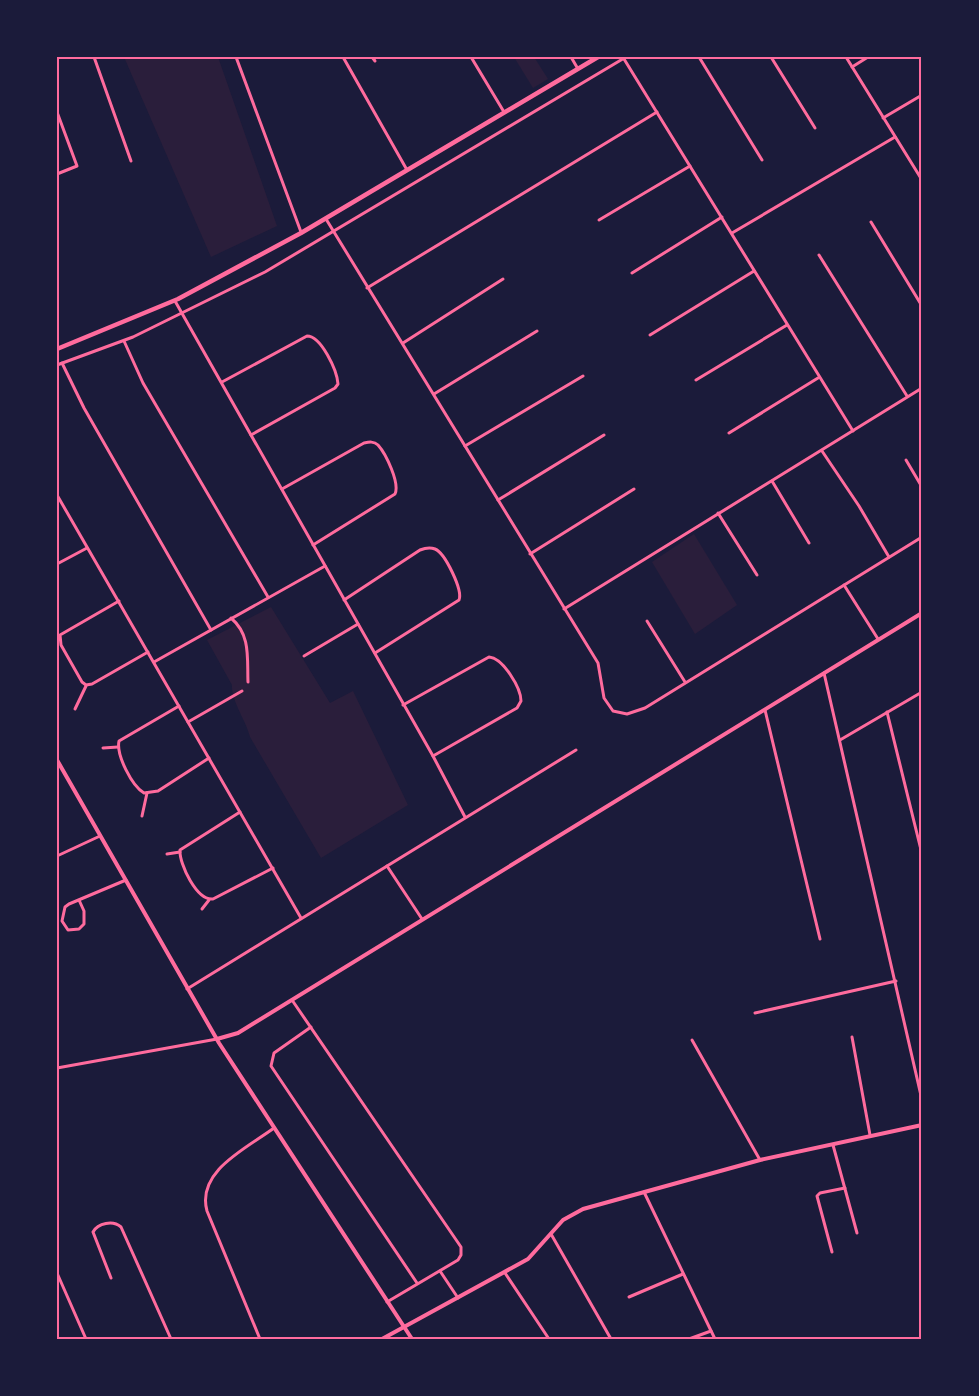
<svg xmlns="http://www.w3.org/2000/svg" width="979" height="1396" viewBox="0 0 979 1396" font-family="'Sofia Sans Condensed',sans-serif">
  <rect width="100%" height="100%" fill="#1b1b3a"/>
  <g fill="#2a1e3b">
    <path d="M124 57H218L277 226 211 257Z"/>
    <path d="M514 57H534L548 79 533 88Z"/>
    <path d="M694 534 737 605 695 634 652 562Z"/>
    <path d="M271 607 330 703 353 691 408 805 321 858 250 737C246 720 231 701 232 685L207 640Z"/>
  </g>
  <g fill="none" stroke-linecap="round" stroke-linejoin="round">
    <g stroke="#ff6b9d" stroke-width="3">
      <path d="M94 57 131 161"/>
      <path d="M236 57 301 232"/>
      <path d="M343 57 407 170"/>
      <path d="M372 57 375 61"/>
      <path d="M471 57 504 112"/>
      <path d="M571 57 578 69"/>
      <path d="M699 57 762 160"/>
      <path d="M771 57 815 128"/>
      <path d="M846 57 922 180"/>
      <path d="M624 59 853 431"/>
      <path d="M852 67 868 57"/>
      <path d="M57 112 77 166 57 174"/>
      <path d="M883 118 922 95"/>
      <path d="M326 219 598 663 604 698 613 711 627 714 645 708 922 537"/>
      <path d="M599 220 690 166"/>
      <path d="M871 222 922 306"/>
      <path d="M732 233 895 137"/>
      <path d="M819 255 907 396"/>
      <path d="M632 273 722 217"/>
      <path d="M367 288 657 112"/>
      <path d="M175 301 433 756 465 817"/>
      <path d="M650 335 754 271"/>
      <path d="M124 341 143 383 268 597"/>
      <path d="M403 343 503 279"/>
      <path d="M62 363 84 408 211 630"/>
      <path d="M57 365 133 337 265 272 626 57"/>
      <path d="M696 380 787 325"/>
      <path d="M222 382 307 336C321 336 337 370 338 384L335 388 251 435"/>
      <path d="M434 394 537 331"/>
      <path d="M729 433 818 378"/>
      <path d="M465 446 583 376"/>
      <path d="M822 451 859 506 889 557"/>
      <path d="M906 460 922 487"/>
      <path d="M772 481 809 543"/>
      <path d="M282 489 364 443C369 442 374 441 378 445 386 454 400 483 395 494L313 545"/>
      <path d="M57 495 301 918"/>
      <path d="M498 500 604 435"/>
      <path d="M718 513 757 575"/>
      <path d="M530 554 634 489"/>
      <path d="M57 564 87 548"/>
      <path d="M844 585 878 639"/>
      <path d="M344 600 420 550C425 548 430 547 435 549 445 553 463 590 459 600L375 653"/>
      <path d="M119 601 60 635 61 645 82 682 86 685 92 684 148 652"/>
      <path d="M564 609 922 388"/>
      <path d="M231 618C251 635 247 658 248 682"/>
      <path d="M647 621 685 682"/>
      <path d="M304 656 358 624"/>
      <path d="M154 662 325 566"/>
      <path d="M824 673 922 1100"/>
      <path d="M403 705 489 657C503 658 521 688 521 701L517 708 433 756"/>
      <path d="M179 706 119 741C116 755 132 786 144 793L158 791 209 758"/>
      <path d="M75 709 86 686"/>
      <path d="M765 710 820 939"/>
      <path d="M887 712 922 854"/>
      <path d="M188 722 242 691"/>
      <path d="M840 740 922 692"/>
      <path d="M103 748 118 747"/>
      <path d="M240 812 180 850C179 864 197 901 213 899L273 868"/>
      <path d="M142 816 147 793"/>
      <path d="M167 854 180 852"/>
      <path d="M57 856 100 836"/>
      <path d="M387 866 422 919"/>
      <path d="M79 900 84 911V924L79 929 68 930 62 921 65 907 69 904 126 880"/>
      <path d="M202 909 209 900"/>
      <path d="M187 989 576 750"/>
      <path d="M292 1000 461 1247V1255L458 1260 387 1302"/>
      <path d="M755 1013 896 981"/>
      <path d="M311 1027 274 1053 271 1066 417 1283"/>
      <path d="M852 1037 870 1135"/>
      <path d="M692 1040 760 1160"/>
      <path d="M57 1068 217 1039"/>
      <path d="M833 1145 857 1233"/>
      <path d="M644 1192 715 1339"/>
      <path d="M551 1234 611 1339"/>
      <path d="M832 1252 817 1196 820 1193 845 1188"/>
      <path d="M440 1271 458 1298"/>
      <path d="M57 1273 86 1339"/>
      <path d="M505 1273 549 1339"/>
      <path d="M111 1278 93 1232C98 1223 113 1220 121 1227L171 1339"/>
      <path d="M629 1297 683 1274"/>
      <path d="M260 1339 207 1211C196 1171 247 1148 274 1128"/>
      <path d="M689 1339 711 1331"/>
    </g>
    <g stroke="#ff6b9d" stroke-width="4">
      <path d="M57 760 219 1043 412 1339"/>
      <path d="M217 1039 238 1033 922 613"/>
    </g>
    <path stroke="#ff6b9d" stroke-width="4" d="M382 1339 528 1259 563 1220 583 1209 760 1160 922 1125"/>
    <path stroke="#ff6b9d" stroke-width="4.5" d="M57 349 178 299 301 233 598 57"/>
  </g>
  <rect width="979" height="1396" fill="none" stroke="#1b1b3a" stroke-width="117"/>
  <rect x="58" y="58" width="862" height="1280" fill="none" stroke="#ff6b9d" stroke-width="2"/>
</svg>
